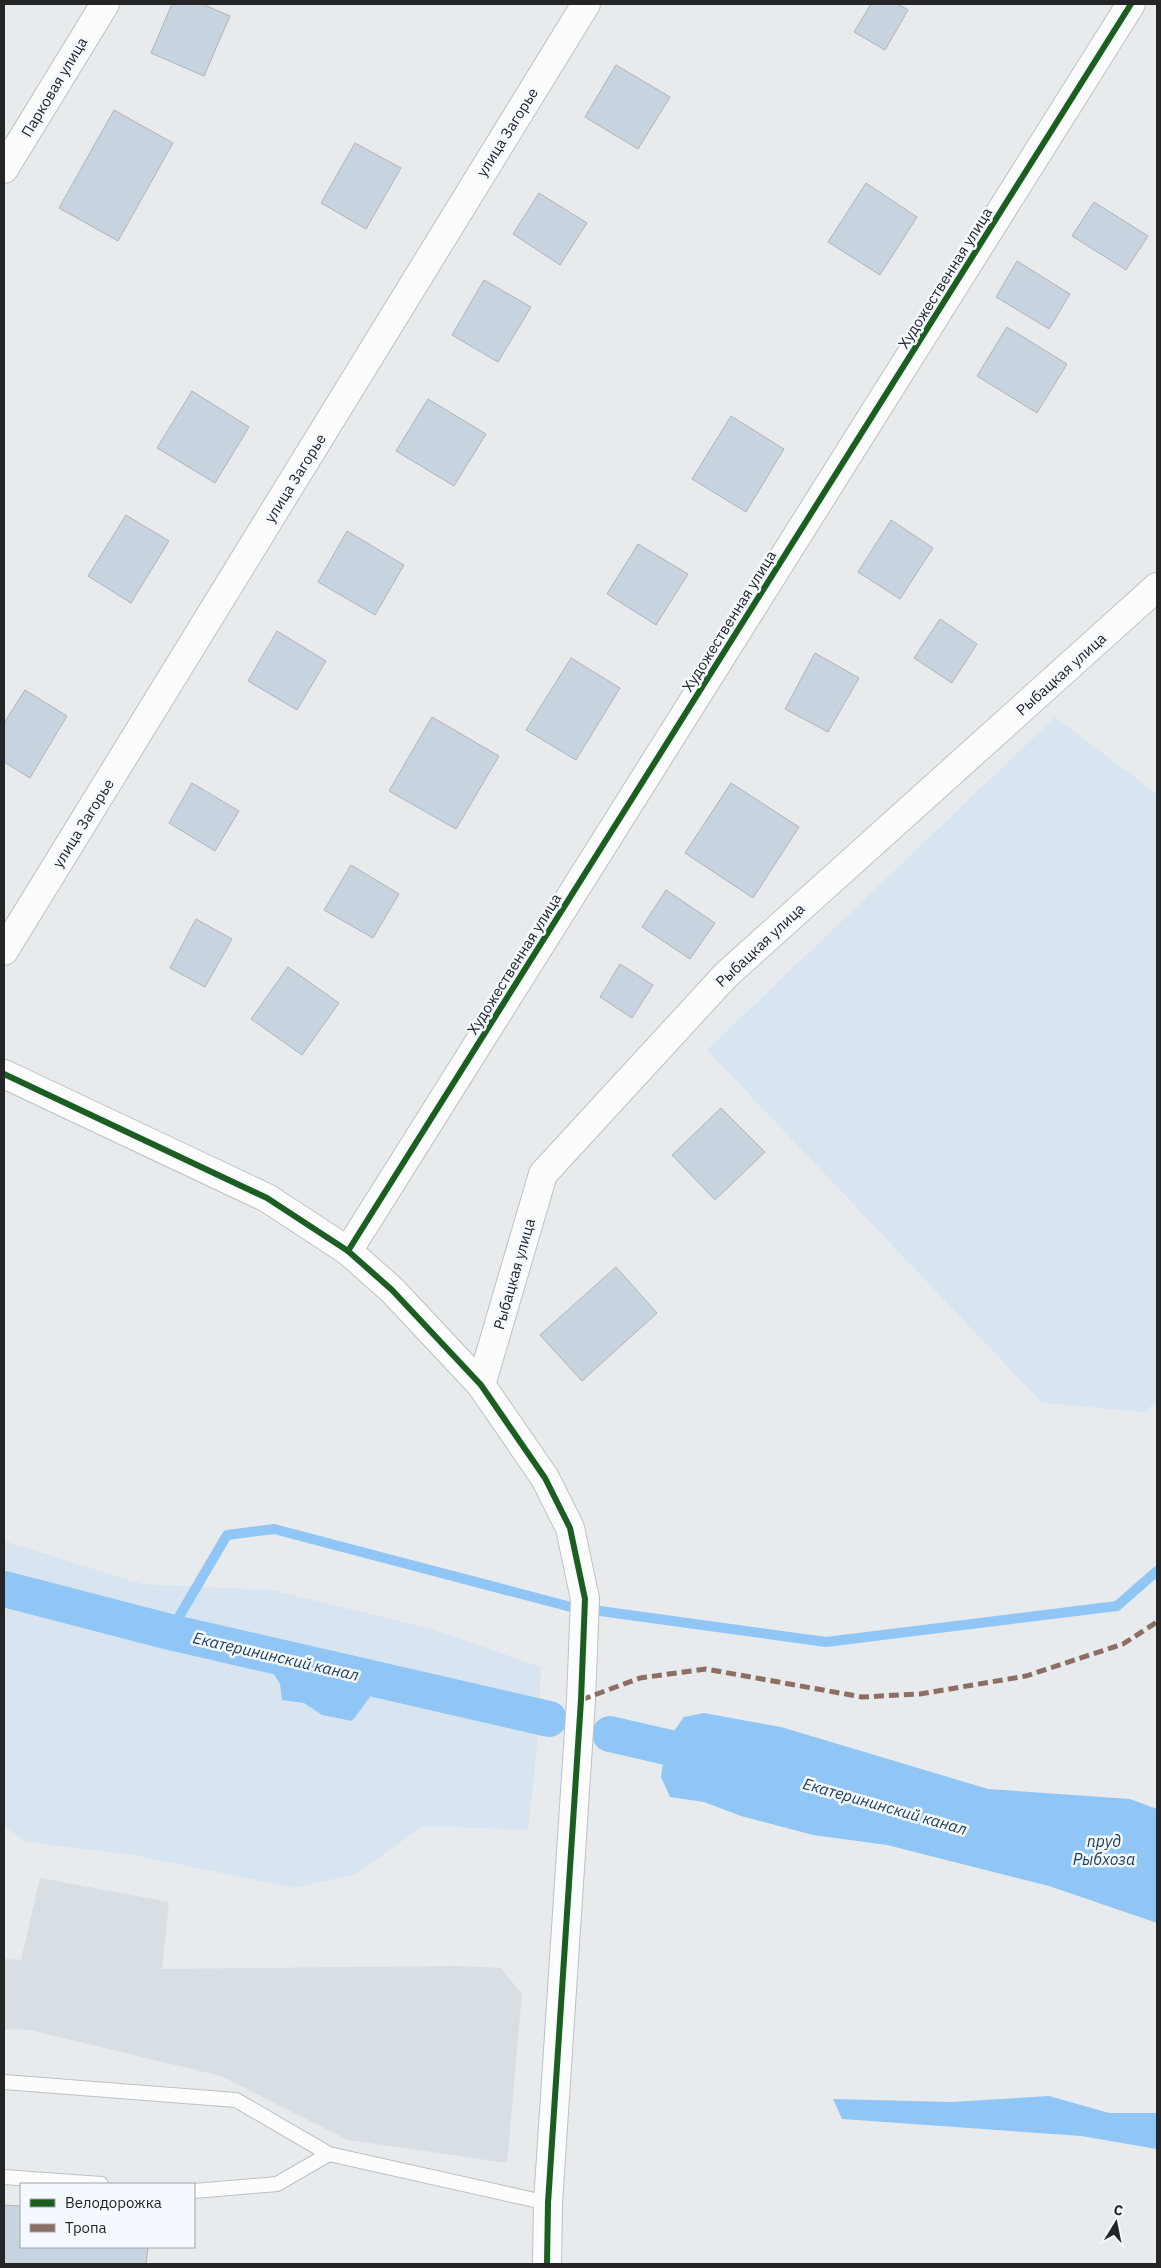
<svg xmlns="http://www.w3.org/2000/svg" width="1161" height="2268" viewBox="0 0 1161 2268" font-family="'IBM Plex Sans',sans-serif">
  <rect width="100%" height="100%" fill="#e8ebee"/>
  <path fill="#d7dee4" d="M40 1878 169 1902 162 1969 458 1966 501 1968 522 1994 507 2163 348 2140 221 2076 30 2030 4 2029V1959L21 1960Z"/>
  <g fill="#d8e5f1">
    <path d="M1055 717 1157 794V1402L1143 1412 1042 1403 707 1050Z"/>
    <path d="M4 1541 142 1584 272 1590 432 1629 541 1667 537 1747 528 1830 423 1826 356 1874 295 1888 133 1855 26 1842 4 1826Z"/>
  </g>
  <g fill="#8fc6f6">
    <path d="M319 1655 336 1665 368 1670 370 1697 352 1721 322 1715 304 1703 282 1700 280 1684 274 1674 295 1658Z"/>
    <path d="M704 1713 781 1727 988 1789 1130 1799 1157 1809V1923L1049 1886 887 1845 813 1835 741 1816 704 1802 670 1797 661 1777 666 1742 684 1717Z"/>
    <path d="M1049 2096 1109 2113H1157V2149L1081 2136 842 2119 833 2099 951 2102Z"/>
  </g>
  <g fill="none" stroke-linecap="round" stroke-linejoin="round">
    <path stroke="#8fc6f6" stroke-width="10" d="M170 1632 227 1535 274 1529 571 1607 826 1642 1117 1606 1157 1571"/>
    <g stroke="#8fc6f6" stroke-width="36">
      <path d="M4 1589 170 1632 549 1719"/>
      <path d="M610 1734 714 1758"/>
    </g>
  </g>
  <g fill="#c7d4e0" stroke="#b1b3b5">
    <path d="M172 4H202L230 16 204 76 151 53Z"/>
    <path d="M871 4H898L908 10 885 50 854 32Z"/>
    <path d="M616 65 670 97 638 149 585 117Z"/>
    <path d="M114 110 173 143 118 241 59 208Z"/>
    <path d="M355 143 401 168 366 229 321 203Z"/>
    <path d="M866 183 917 217 880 275 828 242Z"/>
    <path d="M539 193 587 223 560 265 513 234Z"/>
    <path d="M1094 202 1148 236 1126 270 1072 236Z"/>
    <path d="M1017 261 1070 294 1049 329 996 297Z"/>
    <path d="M484 280 531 307 498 362 452 335Z"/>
    <path d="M1007 327 1067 364 1037 413 977 376Z"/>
    <path d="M192 391 249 427 215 483 157 448Z"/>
    <path d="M428 399 486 434 454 486 396 451Z"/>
    <path d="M731 416 784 449 746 512 692 479Z"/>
    <path d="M126 515 169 541 131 603 88 576Z"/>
    <path d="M891 520 933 548 900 599 858 572Z"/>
    <path d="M347 531 404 565 375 615 318 582Z"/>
    <path d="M638 544 688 574 656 625 607 594Z"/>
    <path d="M940 619 977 644 952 683 914 658Z"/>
    <path d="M277 631 326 661 297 710 248 681Z"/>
    <path d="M815 653 859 678 828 732 785 709Z"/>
    <path d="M571 658 620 688 576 760 526 730Z"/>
    <path d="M25 690 67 716 30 778 4 762V723Z"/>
    <path d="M432 717 499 756 456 829 389 791Z"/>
    <path d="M192 783 239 811 215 851 169 823Z"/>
    <path d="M731 783 799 827 753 898 685 853Z"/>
    <path d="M351 865 399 894 373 938 324 910Z"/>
    <path d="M666 890 715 923 690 959 642 927Z"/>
    <path d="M196 919 232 939 205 987 170 968Z"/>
    <path d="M620 964 653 985 632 1018 600 997Z"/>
    <path d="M288 967 339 1003 302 1055 251 1019Z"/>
    <path d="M721 1108 765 1152 715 1200 672 1155Z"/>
    <path d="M616 1267 657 1313 582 1381 540 1335Z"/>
    <path d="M4 2205 21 2206V2247H148L146 2264H4Z"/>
  </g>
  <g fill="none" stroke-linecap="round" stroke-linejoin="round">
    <defs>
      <g id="lane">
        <path d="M4 2082 236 2100 329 2154 548 2203"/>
        <path d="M4 2177 101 2184"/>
        <path d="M194 2191 277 2184 329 2154"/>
      </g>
      <g id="street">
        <path d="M4 169 105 4"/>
        <path d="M4 951 586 4"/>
        <path d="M4 1074 267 1198 348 1251 392 1290 481 1385 545 1478 570 1528 585 1599 581 1700 548 2203 547 2264"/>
        <path d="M348 1251 1131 4"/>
        <path d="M481 1385 543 1174 726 975 1157 587"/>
      </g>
    </defs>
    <use href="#lane" stroke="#bec0c3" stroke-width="16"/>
    <use href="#street" stroke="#bec0c3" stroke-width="30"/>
    <use href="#lane" stroke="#fcfcfc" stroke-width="14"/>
    <use href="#street" stroke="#fcfcfc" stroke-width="28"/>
    <path stroke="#8d6e63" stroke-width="5" stroke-dasharray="10 5" stroke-linecap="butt" d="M581 1700 640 1678 706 1669 862 1697 920 1694 1026 1676 1123 1644 1157 1622"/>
    <defs>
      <g id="cycleway">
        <path d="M4 1074 267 1198 348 1251 392 1290 481 1385 545 1478 570 1528 585 1599 581 1700 548 2203 547 2264"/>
        <path d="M348 1251 1131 4"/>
      </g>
    </defs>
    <use href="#cycleway" stroke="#f3f9fe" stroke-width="9"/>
    <use href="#cycleway" stroke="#1b5e20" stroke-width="6"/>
  </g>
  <g text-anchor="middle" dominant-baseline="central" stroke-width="5" stroke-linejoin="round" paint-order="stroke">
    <g font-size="15" fill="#232527" stroke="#f3f9fe">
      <text transform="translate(54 87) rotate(-59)">Парковая улица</text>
      <text transform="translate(507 132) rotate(-58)">улица Загорье</text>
      <text transform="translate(945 278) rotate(-58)">Художественная улица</text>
      <text transform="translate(295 478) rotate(-58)">улица Загорье</text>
      <text transform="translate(729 621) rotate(-58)">Художественная улица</text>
      <text transform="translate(1061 674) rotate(-42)">Рыбацкая улица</text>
      <text transform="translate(83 823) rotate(-58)">улица Загорье</text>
      <text transform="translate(760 945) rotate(-43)">Рыбацкая улица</text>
      <text transform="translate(514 964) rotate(-58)">Художественная улица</text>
      <text transform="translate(514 1274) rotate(-74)">Рыбацкая улица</text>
    </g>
    <g font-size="16" font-style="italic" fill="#1a3b56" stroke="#f3f9fe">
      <text transform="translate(276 1656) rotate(13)">Екатерининский канал</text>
      <text transform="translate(885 1806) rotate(16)">Екатерининский канал</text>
      <text x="1104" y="1841">пруд<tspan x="1104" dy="18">Рыбхоза</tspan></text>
    </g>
  </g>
  <rect width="1161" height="2268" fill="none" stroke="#232527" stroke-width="10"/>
  <rect x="20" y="2183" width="175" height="65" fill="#f3f9fe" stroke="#a0a4a8"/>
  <rect x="30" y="2199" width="25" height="8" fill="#1b5e20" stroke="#a0a4a8"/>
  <text x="65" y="2208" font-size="15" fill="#232527">Велодорожка</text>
  <rect x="30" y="2224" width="25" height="8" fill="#8d6e63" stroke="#a0a4a8"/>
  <text x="65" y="2233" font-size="15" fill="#232527">Тропа</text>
  <g transform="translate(1116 2223) rotate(10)" stroke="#f3f9fe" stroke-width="4" paint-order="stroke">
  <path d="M0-4L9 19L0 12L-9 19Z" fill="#232527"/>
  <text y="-8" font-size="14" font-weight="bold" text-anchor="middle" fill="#232527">С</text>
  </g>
</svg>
